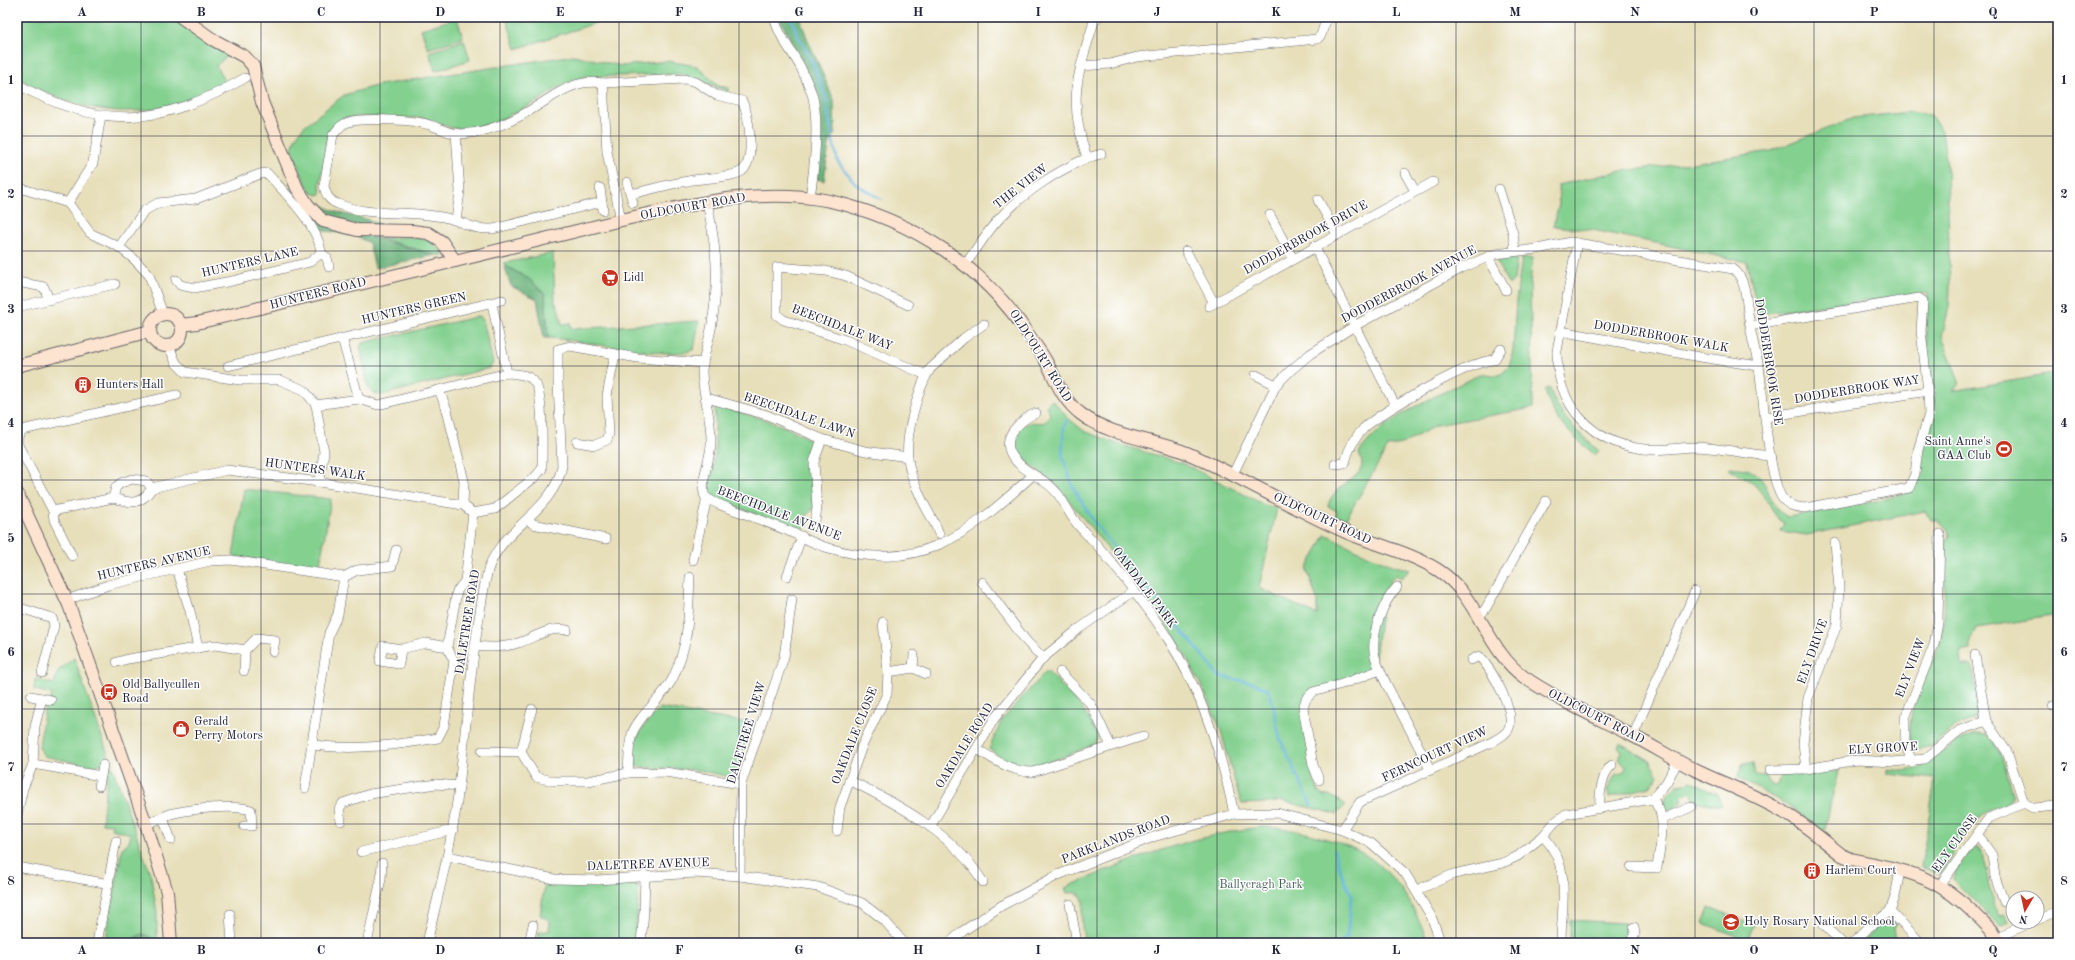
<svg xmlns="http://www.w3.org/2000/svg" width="2075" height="960" viewBox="0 0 2075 960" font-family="'Old Standard TT',serif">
  <rect width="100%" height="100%" fill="#fff"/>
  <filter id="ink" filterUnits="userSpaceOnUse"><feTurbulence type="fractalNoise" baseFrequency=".025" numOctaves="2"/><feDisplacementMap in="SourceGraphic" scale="8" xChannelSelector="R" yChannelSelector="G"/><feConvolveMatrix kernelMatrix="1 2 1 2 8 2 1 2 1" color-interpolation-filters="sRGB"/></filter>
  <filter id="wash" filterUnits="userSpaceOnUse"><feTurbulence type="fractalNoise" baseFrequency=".012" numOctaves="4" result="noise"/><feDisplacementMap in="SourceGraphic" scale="16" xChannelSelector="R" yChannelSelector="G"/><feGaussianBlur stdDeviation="0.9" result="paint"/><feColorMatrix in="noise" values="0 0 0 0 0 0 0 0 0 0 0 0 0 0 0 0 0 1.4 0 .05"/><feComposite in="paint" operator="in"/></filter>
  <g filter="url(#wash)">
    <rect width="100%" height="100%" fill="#e7dfba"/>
    <g fill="#83d08f" stroke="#527965">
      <path d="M17 17H169L227 56 216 66 224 80 222 87C153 122 82 119 17 77Z"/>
      <path d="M506 17H614L516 49Z"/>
      <path d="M457 18 463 38 428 49 421 29Z"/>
      <path d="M464 40 470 60 435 71 429 52Z"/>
      <path d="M574 55 621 66 667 61 697 66 718 86 729 88V92L683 74 583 77 562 85 538 101 494 123 470 129 452 128 424 118 355 117 342 121 328 134 320 185 321 194 317 195 310 191 300 171 292 149 295 139 303 127 344 95 379 85Z"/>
      <path d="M1909 112 1930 115 1942 131 1947 166 1950 289 1949 307 1942 336 1960 384 1952 391 2058 373V615L1977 628 1970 643V650L1961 652 1962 665H1972L1979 708 1976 718 1955 727 1932 746 1912 750C1901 703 1934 674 1942 631 1947 603 1944 574 1944 546L1945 540 1949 537 1948 529 1937 520H1931L1925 511 1807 535 1780 531 1784 523 1779 520C1764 498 1757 478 1730 471V467C1736 468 1743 468 1749 470 1771 478 1767 508 1788 517L1881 500 1912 491 1917 483 1922 451 1931 428 1934 402 1926 336 1928 293 1758 314 1747 262 1593 230 1553 226 1559 205 1558 185 1621 171 1692 163 1771 151 1853 118Z"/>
      <path d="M377 237C405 240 422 229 443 252L442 255H435Z"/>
      <path d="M553 253 555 304H557L562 324 570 323 571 329 699 321 694 349C675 362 577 339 548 338L545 294 529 279 504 265V263Z"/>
      <path d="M1517 258 1514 280 1509 285 1498 265 1497 261Z"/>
      <path d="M1522 258H1533L1530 283 1533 408 1436 425 1405 443 1388 447 1343 524 1335 520 1337 511 1328 506C1333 484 1360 481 1362 465 1362 462 1360 456 1359 453 1382 417 1442 394 1480 374L1493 376 1501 374 1508 368 1511 360 1513 350 1516 301Z"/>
      <path d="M480 316 483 320 493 363 490 368 381 395 373 393 368 387 360 347 362 343Z"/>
      <path d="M1546 388 1550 389C1558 416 1579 433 1599 451L1595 455C1572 435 1553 421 1545 390Z"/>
      <path d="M1052 400 1069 419 1084 431 1115 443 1182 463 1265 505 1277 508 1259 588 1317 615V600L1307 569 1325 535 1330 536C1356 550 1381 563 1410 570L1401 578 1396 575 1389 581 1392 586 1382 606 1374 664 1370 671 1304 697 1314 780 1319 793 1323 796 1329 795 1346 805 1336 814 1282 801 1268 803 1242 804 1240 800 1220 728 1203 689 1182 649 1160 614 1059 488 1017 453C1013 442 1016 426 1029 423 1035 421 1040 424 1045 422L1050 414 1046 406Z"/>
      <path d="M720 408C738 410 801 429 813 443L810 472 814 509C805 514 804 521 803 531L711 498 708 490 715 454V409Z"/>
      <path d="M244 489 331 499 319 570 233 556Z"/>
      <path d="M74 658 151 876 157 913V943H105L122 848 129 842 131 834 111 829 112 824 102 823 108 765 98 764 95 767 44 756 39 747 45 705 50 702 52 694 34 690 35 679 54 684 58 671Z"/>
      <path d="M1047 670 1077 702 1087 716 1098 737 1095 744C1078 750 1037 770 1021 767 1009 765 999 756 989 749L1002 720Z"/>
      <path d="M660 708 749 723C745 739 745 769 730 777L698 770 639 767 635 765C628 742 645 723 660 708Z"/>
      <path d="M1975 734C1980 734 1984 734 1988 736 1999 742 2011 783 2013 796L2007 803 1982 814 1958 845 1943 871 1939 874 1921 867 1935 779 1888 774V769L1904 771 1920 768 1958 741Z"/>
      <path d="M1620 743 1649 760 1658 776 1649 787 1610 797 1607 790 1616 774 1624 773 1626 767 1619 759 1622 751 1618 747Z"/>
      <path d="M1743 764H1753L1755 775 1766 776 1770 784 1777 785 1781 775 1838 771 1824 833 1793 808 1739 779 1738 775Z"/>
      <path d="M1690 781 1717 794 1722 806 1695 801 1691 792 1682 795V803L1673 809 1667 810C1660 800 1670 792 1677 785L1685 784Z"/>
      <path d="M1262 827C1282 827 1301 831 1320 837 1333 841 1348 845 1360 852 1394 870 1416 907 1428 943H1085C1084 937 1082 931 1082 924 1081 910 1091 890 1067 893L1065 888C1129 860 1192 835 1262 827Z"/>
      <path d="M1977 847C1986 858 1986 868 1989 881 1990 890 1995 897 1993 906L1999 916 2004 914 2008 923 2000 927 1953 880C1954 869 1967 853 1977 847Z"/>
      <path d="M545 883H613L628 884 639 887 635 943H536L539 932 549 931 550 921 540 915Z"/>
      <path d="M1709 907 1754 925 1747 940 1703 923Z"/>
      <path d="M1570 920 1624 923 1628 936 1626 943H1570Z"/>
      <path d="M1888 920 1896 924 1893 928 1894 935 1904 943H1863L1877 927Z"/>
    </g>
    <g fill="#6ab27a" stroke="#466a5a">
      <path d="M779 17H800L807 38 834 100 835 134 829 144 824 181 817 179 821 116 815 90Z"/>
      <path d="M322 204C340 219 367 213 385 229 360 226 338 225 320 205Z"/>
      <path d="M311 217 313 219C354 232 394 244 435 255L375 268 369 243 355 235 326 231 318 227Z"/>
      <path d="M504 265 529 279 545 294 548 338H544L537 299 511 286Z"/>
      <path d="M142 934 151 937 154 943H109L116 939 130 940Z"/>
    </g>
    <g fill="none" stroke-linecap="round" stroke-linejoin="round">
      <g stroke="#63b4de" stroke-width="2.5">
        <path d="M791 17 797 34 813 64 826 98 832 137 838 162 857 185 881 199"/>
        <path d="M1067 420 1064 427 1062 455 1073 487 1094 522 1219 676 1254 683 1267 689 1271 696 1280 739 1311 805"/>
        <path d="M1334 850 1343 878 1352 896 1347 935 1342 943"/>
      </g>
    </g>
  </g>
  <g filter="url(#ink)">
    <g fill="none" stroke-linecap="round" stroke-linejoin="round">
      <defs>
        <g id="street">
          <path d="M774 17C779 37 792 51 801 68 805 77 809 85 812 94 820 122 814 169 810 198"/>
          <path d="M1081 66 1110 64 1137 57 1317 39 1321 35 1327 17"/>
          <path d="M603 83 685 79 696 82 716 95 742 101C749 115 756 160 742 171 732 178 701 178 688 181 668 184 650 190 631 194"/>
          <path d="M17 84C103 132 162 125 245 78"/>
          <path d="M1087 158 1101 154"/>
          <path d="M1405 173 1415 191"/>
          <path d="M627 182 633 203"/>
          <path d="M17 187 68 203 90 233 119 247 134 259 149 275 163 314"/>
          <path d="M600 188 603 210"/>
          <path d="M1499 189 1513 233 1515 251"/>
          <path d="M1318 200 1337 234"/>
          <path d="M602 202 493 229C476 230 469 225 454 220 446 217 436 216 427 215 397 211 367 216 338 204 329 201 326 195 324 186L333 135C337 130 340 125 346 123 359 117 408 120 422 123 436 125 446 134 460 134 487 133 514 121 537 106 560 92 575 79 603 83L607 152 621 220"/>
          <path d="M68 203 93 163 101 116"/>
          <path d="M1270 215 1293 259"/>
          <path d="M456 220 460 192 456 133"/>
          <path d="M1577 243 1557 351C1556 404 1590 443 1644 449 1660 451 1676 448 1692 447 1718 447 1745 454 1771 456"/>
          <path d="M1314 246 1395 405"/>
          <path d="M119 247 144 211 158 203 196 199 260 174 267 173C285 193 319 226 321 253L310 262 232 281 194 288 180 285 176 280"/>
          <path d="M1186 251 1214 303"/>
          <path d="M321 253 327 258 329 267"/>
          <path d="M1488 257 1506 290"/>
          <path d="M965 265C976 250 986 233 998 220 1022 194 1055 172 1087 158 1080 137 1074 110 1077 87 1079 65 1088 43 1094 21L1098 17"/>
          <path d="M17 282 44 287 49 300"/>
          <path d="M492 304 507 373"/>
          <path d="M908 305 846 276 826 271 777 267V315L784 320 845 340 926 375"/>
          <path d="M1209 306 1433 182"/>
          <path d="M17 307 115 284"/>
          <path d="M1560 331 1700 357 1759 366"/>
          <path d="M342 338 359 399"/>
          <path d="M169 346 176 363 185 372 240 380H280L304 390 316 405 324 452 319 482"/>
          <path d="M228 366 502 300"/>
          <path d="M1256 375 1276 385"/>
          <path d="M439 390 447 410 464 481 463 505"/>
          <path d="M707 398 767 415 822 439 865 451 908 457"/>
          <path d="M316 405 359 399 378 405 507 373C516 374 530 374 535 383 544 395 542 451 542 469L535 477 495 509 473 513"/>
          <path d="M1036 413C1022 419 1001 436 1011 454 1021 472 1045 477 1057 493 1064 501 1068 512 1075 521 1081 530 1090 537 1097 545 1123 576 1149 608 1170 642 1202 694 1222 754 1234 814"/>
          <path d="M1766 417 1928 391"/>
          <path d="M577 442 595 445 607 440 609 434 607 396 615 354"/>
          <path d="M1335 464 1345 463C1348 450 1354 438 1364 428 1382 411 1472 360 1494 360L1501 349"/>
          <path d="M1232 476 1276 385 1290 371 1310 354 1356 325 1462 268 1495 254 1537 249 1571 242 1733 269C1748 279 1746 308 1750 326 1752 340 1756 353 1759 367 1763 393 1769 483 1783 499 1789 506 1796 507 1805 508L1909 488 1915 474 1918 450 1929 414 1928 391 1921 331 1923 301 1919 298 1750 326"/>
          <path d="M152 488 146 481 132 479 121 483 116 487 113 498C132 504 141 505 152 488L227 470 319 482 463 505 473 513"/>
          <path d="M707 498C717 505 729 508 740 512 756 518 771 524 786 530 799 535 812 543 825 547 920 575 966 536 1033 475"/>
          <path d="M53 511 113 498"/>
          <path d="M528 519 533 524 606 539"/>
          <path d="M815 521 817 508 814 462 822 439"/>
          <path d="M939 534C934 519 924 507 919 493 914 483 909 469 908 458 905 436 918 388 930 369L964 338 984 324"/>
          <path d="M72 556 54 520 53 511 18 445V436L22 430 177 395"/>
          <path d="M693 560 707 498 705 497C699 481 711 460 711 443 712 417 702 394 702 371 703 355 710 339 712 323 720 277 716 247 707 202"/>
          <path d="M177 569 190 611 198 648"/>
          <path d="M787 576 802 536"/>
          <path d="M982 582 1027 642 1043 658"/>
          <path d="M1397 587C1383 602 1372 631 1374 652 1377 668 1386 683 1393 697 1405 721 1419 745 1430 770"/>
          <path d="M67 600 108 585 210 561 231 560 344 577 357 570 392 566 396 550"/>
          <path d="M17 607 52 618 54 626 42 673"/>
          <path d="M1478 618 1486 608 1546 501"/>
          <path d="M383 646 401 649 399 664 380 661Z"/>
          <path d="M475 646C490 648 503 648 518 643 535 638 548 626 567 630"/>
          <path d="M401 649 426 643 447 647"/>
          <path d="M914 655 913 668 926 674"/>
          <path d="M1975 655 1986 721 2007 752 2024 803"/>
          <path d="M117 662 128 659 215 645 245 650"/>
          <path d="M244 671 245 650 257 638 275 640 273 652"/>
          <path d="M888 672 913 668"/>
          <path d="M1060 672 1091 704 1111 746"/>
          <path d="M31 696 51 700"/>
          <path d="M2053 706 2058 705"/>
          <path d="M1633 736 1695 591"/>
          <path d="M313 745C355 751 396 745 438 738L444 726 454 661 447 647 457 591 465 581 473 513"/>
          <path d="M977 749C995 760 1011 772 1033 772L1143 736"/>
          <path d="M482 751 521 752 536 777 553 781H588L628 773 665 772 741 784"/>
          <path d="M521 752 532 709"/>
          <path d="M1912 762 1905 743V718L1934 645 1938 623 1940 534"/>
          <path d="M33 764 101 776"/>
          <path d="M1806 769 1803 744 1808 698 1837 625 1839 588 1835 543"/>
          <path d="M1770 770 1806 769 1857 760 1893 762 1925 759 1960 730 1986 721"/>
          <path d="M628 773C629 761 628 746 632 734 638 716 663 698 673 678 690 640 688 617 690 577"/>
          <path d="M849 780C898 804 954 834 983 882"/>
          <path d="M1319 780 1313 765 1303 708 1306 699 1313 692 1342 684 1380 670"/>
          <path d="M99 786 103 765"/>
          <path d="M305 788 329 633 338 614 344 577"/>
          <path d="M1600 807C1599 795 1602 773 1612 765"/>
          <path d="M17 815 23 788 33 764 35 726 42 698"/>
          <path d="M163 818 171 840"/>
          <path d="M1663 819 1691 807"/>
          <path d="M341 821 339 809 343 803 370 794 436 784 459 786"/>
          <path d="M146 824C156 821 165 815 174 813 193 809 234 804 251 810L252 826H244"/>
          <path d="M930 827 994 719 1043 658 1080 628 1134 591"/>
          <path d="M1342 830 1360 802 1490 743C1497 739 1504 736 1508 730 1518 713 1491 669 1479 656L1471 660"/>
          <path d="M837 831 840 807 862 746 887 694 888 672 883 622"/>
          <path d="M1978 835 1992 855 1995 877 2004 902"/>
          <path d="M1543 836C1573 867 1561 905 1561 943"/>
          <path d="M361 852 453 830"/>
          <path d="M448 856 554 879 598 880 694 873 740 876 818 887 862 903 884 920 904 943"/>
          <path d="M17 867 109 884"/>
          <path d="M1631 867 1657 868C1659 847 1670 816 1652 799"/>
          <path d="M740 876 741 784 784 657 792 599"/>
          <path d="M1940 885 1989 818 2024 803 2033 808 2058 806"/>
          <path d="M1417 890 1454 874 1503 863 1518 856 1543 836 1555 822 1566 814 1652 799 1666 783 1678 761"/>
          <path d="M1070 904 1077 943"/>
          <path d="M1890 911 1921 943"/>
          <path d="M230 914 232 943"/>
          <path d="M2037 920 2058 911"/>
          <path d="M1823 924 1842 943"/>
          <path d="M1999 940 2004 934 2033 922"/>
          <path d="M97 943 116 841"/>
          <path d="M367 943 381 879 382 863"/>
          <path d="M427 943C439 891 453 839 459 786 466 730 470 673 479 618 482 601 484 583 489 567 504 526 554 511 562 466L558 383V349L570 346 638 358 703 363"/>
          <path d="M529 943 533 925"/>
          <path d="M641 943 644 911 645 875"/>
          <path d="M949 943 963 931 1001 906 1058 875 1153 837 1234 814 1277 813 1342 830 1371 843 1405 873 1431 916 1441 943"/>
          <path d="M1632 943 1635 932 1634 927"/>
          <path d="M1853 943 1868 928 1890 911 1895 897 1900 870"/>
        </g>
        <g id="secondary">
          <path d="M181 17 212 39 245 57 253 66 262 102 297 188 308 205 323 221 357 230 412 231 428 233 442 242 455 261C508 248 560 235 613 222 683 206 758 186 830 201 914 220 986 268 1032 340 1037 347 1042 354 1046 361 1056 380 1062 400 1081 414 1111 437 1153 439 1187 453 1242 477 1293 509 1348 533 1377 545 1411 553 1438 570 1478 595 1486 650 1524 677 1558 700 1594 716 1631 735 1653 746 1673 759 1695 770 1726 785 1761 797 1790 816 1808 827 1825 842 1842 855L1851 859C1906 871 1935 874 1976 915 1984 923 1995 932 2000 943"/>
          <circle cx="166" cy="330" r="16"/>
          <path d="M181 325 197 323 455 261"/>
          <path d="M17 366 150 331"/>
          <path d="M17 493 69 605 146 824 167 892 171 943"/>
        </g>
      </defs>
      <use href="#street" stroke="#676467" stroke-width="10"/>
      <use href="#secondary" stroke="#676467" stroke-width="14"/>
      <use href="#street" stroke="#fff" stroke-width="9"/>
      <use href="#secondary" stroke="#fde4d1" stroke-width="12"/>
    </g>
  </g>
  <path fill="none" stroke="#22223b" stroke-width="1" stroke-opacity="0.55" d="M141 17V943M261 17V943M380 17V943M500 17V943M619 17V943M739 17V943M858 17V943M978 17V943M1097 17V943M1217 17V943M1336 17V943M1456 17V943M1575 17V943M1695 17V943M1814 17V943M1934 17V943M17 136H2058M17 251H2058M17 366H2058M17 480H2058M17 594H2058M17 709H2058M17 824H2058"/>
  <defs>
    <symbol id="supermarket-disc" viewBox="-11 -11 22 22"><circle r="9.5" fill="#c8321e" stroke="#fff"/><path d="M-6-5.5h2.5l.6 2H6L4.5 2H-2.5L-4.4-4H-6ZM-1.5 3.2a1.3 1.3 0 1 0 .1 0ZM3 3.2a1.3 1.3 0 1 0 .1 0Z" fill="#fff"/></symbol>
    <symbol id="building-disc" viewBox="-11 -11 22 22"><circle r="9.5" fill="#c8321e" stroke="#fff"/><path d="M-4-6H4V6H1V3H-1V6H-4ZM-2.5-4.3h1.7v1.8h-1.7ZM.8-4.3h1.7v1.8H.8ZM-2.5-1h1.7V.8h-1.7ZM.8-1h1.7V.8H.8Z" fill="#fff"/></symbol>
    <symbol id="stadium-disc" viewBox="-11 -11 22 22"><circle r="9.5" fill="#c8321e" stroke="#fff"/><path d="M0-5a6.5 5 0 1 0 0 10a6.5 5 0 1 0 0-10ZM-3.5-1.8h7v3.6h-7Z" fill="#fff"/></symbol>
    <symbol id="bus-disc" viewBox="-11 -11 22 22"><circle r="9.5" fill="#c8321e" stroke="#fff"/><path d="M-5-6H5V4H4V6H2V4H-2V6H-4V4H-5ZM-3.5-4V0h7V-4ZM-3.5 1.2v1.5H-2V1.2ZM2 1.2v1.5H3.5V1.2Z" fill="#fff"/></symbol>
    <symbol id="shop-disc" viewBox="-11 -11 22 22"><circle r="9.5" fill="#c8321e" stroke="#fff"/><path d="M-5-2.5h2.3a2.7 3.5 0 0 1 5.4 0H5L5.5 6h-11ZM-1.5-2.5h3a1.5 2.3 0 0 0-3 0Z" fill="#fff"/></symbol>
    <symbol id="school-disc" viewBox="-11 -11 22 22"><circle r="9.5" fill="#c8321e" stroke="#fff"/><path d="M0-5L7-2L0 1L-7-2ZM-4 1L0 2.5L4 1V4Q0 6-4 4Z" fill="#fff"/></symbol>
  </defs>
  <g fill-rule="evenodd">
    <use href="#supermarket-disc" x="600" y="268" width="20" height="20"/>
    <use href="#building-disc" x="73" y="375" width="20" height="20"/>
    <use href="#stadium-disc" x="1994" y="439" width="20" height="20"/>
    <use href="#bus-disc" x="99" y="682" width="20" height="20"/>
    <use href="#shop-disc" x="171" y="719" width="20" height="20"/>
    <use href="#building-disc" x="1802" y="861" width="20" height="20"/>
    <use href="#school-disc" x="1721" y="912" width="20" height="20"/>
  </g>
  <g text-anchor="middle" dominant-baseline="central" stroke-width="3" stroke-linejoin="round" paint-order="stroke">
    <g font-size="12" fill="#22223b" stroke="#fff">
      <text transform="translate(1021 187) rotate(-38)">THE VIEW</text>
      <text transform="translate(693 207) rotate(-10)">OLDCOURT ROAD</text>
      <text transform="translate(1306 238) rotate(-29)">DODDERBROOK DRIVE</text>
      <text transform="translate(250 263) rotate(-13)">HUNTERS LANE</text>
      <text transform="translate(1409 285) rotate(-28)">DODDERBROOK AVENUE</text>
      <text transform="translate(318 294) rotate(-14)">HUNTERS ROAD</text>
      <text transform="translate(414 309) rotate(-13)">HUNTERS GREEN</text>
      <text transform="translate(842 328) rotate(21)">BEECHDALE WAY</text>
      <text transform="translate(1661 337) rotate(10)">DODDERBROOK WALK</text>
      <text transform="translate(1040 356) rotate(58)">OLDCOURT ROAD</text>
      <text transform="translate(1768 362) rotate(81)">DODDERBROOK RISE</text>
      <text transform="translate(1857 390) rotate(-9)">DODDERBROOK WAY</text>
      <text transform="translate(799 416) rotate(19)">BEECHDALE LAWN</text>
      <text transform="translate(315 470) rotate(8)">HUNTERS WALK</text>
      <text transform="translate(779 514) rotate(21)">BEECHDALE AVENUE</text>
      <text transform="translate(1322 519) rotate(25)">OLDCOURT ROAD</text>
      <text transform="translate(154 564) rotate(-13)">HUNTERS AVENUE</text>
      <text transform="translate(1144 588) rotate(53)">OAKDALE PARK</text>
      <text transform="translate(468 622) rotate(-81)">DALETREE ROAD</text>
      <text transform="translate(1813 652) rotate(-70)">ELY DRIVE</text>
      <text transform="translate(1911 668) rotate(-69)">ELY VIEW</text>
      <text transform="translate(1596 717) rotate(27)">OLDCOURT ROAD</text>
      <text transform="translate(747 733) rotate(-73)">DALETREE VIEW</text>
      <text transform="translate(855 736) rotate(-68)">OAKDALE CLOSE</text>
      <text transform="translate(965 746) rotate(-58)">OAKDALE ROAD</text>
      <text transform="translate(1883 749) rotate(-3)">ELY GROVE</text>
      <text transform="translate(1435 755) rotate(-25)">FERNCOURT VIEW</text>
      <text transform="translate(1116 840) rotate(-21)">PARKLANDS ROAD</text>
      <text transform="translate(1955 844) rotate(-54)">ELY CLOSE</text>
      <text transform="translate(648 865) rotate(-2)">DALETREE AVENUE</text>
    </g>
    <g font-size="12" fill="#22223b" stroke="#fff" text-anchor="start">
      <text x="623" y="278">Lidl</text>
      <text x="96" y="385">Hunters Hall</text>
      <text x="1991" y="442" text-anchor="end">Saint Anne's<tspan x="1991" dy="14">GAA Club</tspan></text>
      <text x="122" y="685">Old Ballycullen<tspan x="122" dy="14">Road</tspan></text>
      <text x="194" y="722">Gerald<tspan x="194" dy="14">Perry Motors</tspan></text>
      <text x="1825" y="871">Harlem Court</text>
      <text x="1744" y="922">Holy Rosary National School</text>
    </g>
    <g font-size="12" fill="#445f58" stroke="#fff">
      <text x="1261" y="885">Ballycragh Park</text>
    </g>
  </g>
  <rect width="2075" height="960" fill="none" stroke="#fff" stroke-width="44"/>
  <g transform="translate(2025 910) rotate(189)"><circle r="19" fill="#ffffff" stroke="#a7a7b1"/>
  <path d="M0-3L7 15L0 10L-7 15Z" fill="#c8321e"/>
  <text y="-6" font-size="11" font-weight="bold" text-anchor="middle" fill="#22223b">N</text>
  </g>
  <rect x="22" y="22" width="2031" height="916" fill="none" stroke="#22223b" stroke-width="1.5"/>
  <g font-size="13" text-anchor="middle" font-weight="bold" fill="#22223b">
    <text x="82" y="16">A</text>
    <text x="201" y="16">B</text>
    <text x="321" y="16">C</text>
    <text x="440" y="16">D</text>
    <text x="560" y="16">E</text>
    <text x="679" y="16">F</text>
    <text x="799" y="16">G</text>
    <text x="918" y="16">H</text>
    <text x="1038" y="16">I</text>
    <text x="1157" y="16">J</text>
    <text x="1276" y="16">K</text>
    <text x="1396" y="16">L</text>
    <text x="1515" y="16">M</text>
    <text x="1635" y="16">N</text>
    <text x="1754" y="16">O</text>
    <text x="1874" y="16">P</text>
    <text x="1993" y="16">Q</text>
    <text x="11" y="84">1</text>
    <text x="2064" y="84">1</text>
    <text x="11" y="198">2</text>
    <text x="2064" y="198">2</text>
    <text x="11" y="313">3</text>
    <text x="2064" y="313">3</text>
    <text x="11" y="427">4</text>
    <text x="2064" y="427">4</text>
    <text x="11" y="542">5</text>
    <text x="2064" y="542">5</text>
    <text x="11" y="656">6</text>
    <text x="2064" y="656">6</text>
    <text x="11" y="771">7</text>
    <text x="2064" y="771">7</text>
    <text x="11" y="885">8</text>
    <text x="2064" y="885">8</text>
    <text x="82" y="954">A</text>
    <text x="201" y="954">B</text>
    <text x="321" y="954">C</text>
    <text x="440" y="954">D</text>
    <text x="560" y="954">E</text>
    <text x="679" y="954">F</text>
    <text x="799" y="954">G</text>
    <text x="918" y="954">H</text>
    <text x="1038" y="954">I</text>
    <text x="1157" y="954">J</text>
    <text x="1276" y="954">K</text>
    <text x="1396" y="954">L</text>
    <text x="1515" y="954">M</text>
    <text x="1635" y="954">N</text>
    <text x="1754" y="954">O</text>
    <text x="1874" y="954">P</text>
    <text x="1993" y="954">Q</text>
  </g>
</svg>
